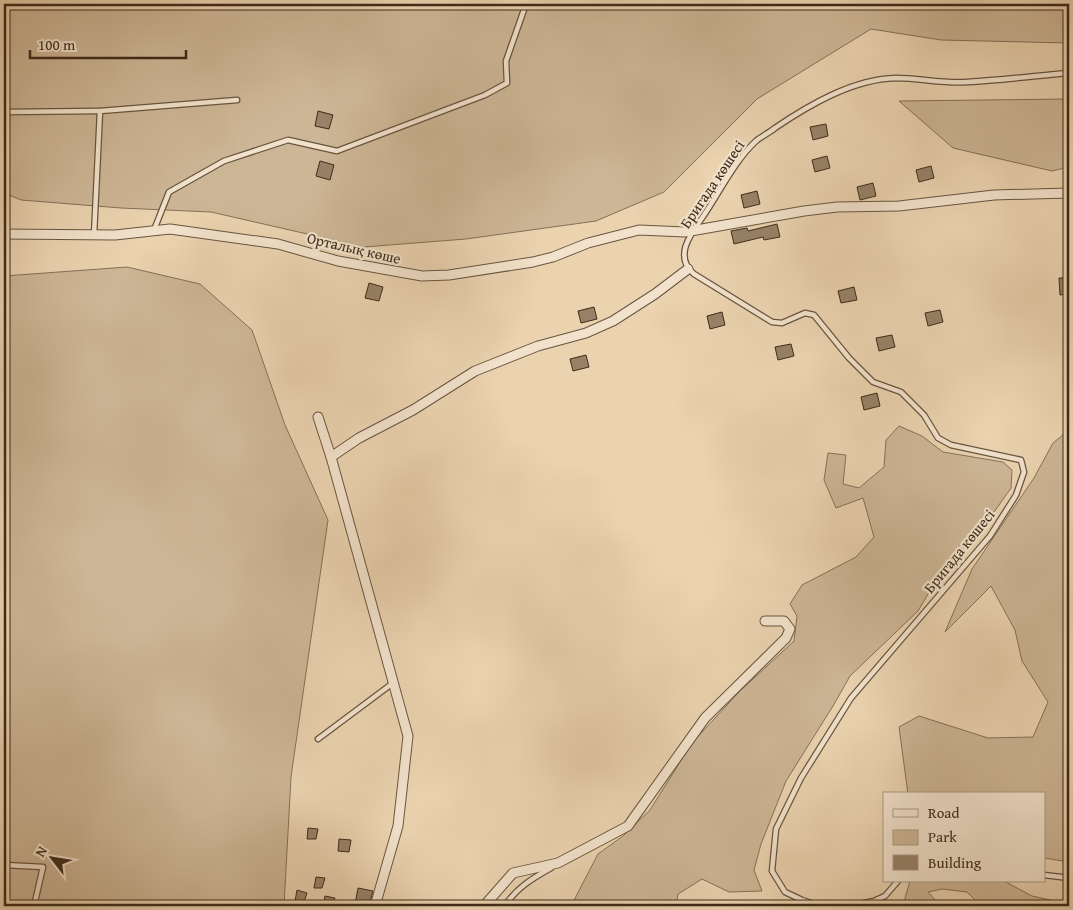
<svg xmlns="http://www.w3.org/2000/svg" width="1073" height="910" viewBox="0 0 1073 910" font-family="'Gentium Book Plus',serif">
  <rect width="100%" height="100%" fill="#ebd3b0"/>
  <filter id="stains"><feTurbulence type="fractalNoise" baseFrequency=".004" numOctaves="4"/><feColorMatrix values="0 0 0 0 .2 0 0 0 0 .09 0 0 0 0 .02 0 0 0 .5 -.17"/></filter>
  <radialGradient id="worn" r=".72"><stop offset=".6" stop-color="#630" stop-opacity="0"/><stop offset="1" stop-color="#630" stop-opacity=".3"/></radialGradient>
  <g fill="#cdb696" stroke="#857058">
    <path d="M4 4H138L149 9 232 4H1069V43L941 40 871 29 757 99 664 192 596 221 466 239 364 247 211 212 121 208 21 200 4 193Z"/>
    <path d="M1069 99V167L1052 171 953 148 899 101Z"/>
    <path d="M127 267 200 284 252 330 285 425 328 520 291 777 284 906H4V276Z"/>
    <path d="M899 426 922 436 943 452 1003 462 1012 470 1011 488 968 549 940 574 918 611 850 676 833 706 786 781 761 844 754 870 762 891 729 892 702 879 678 894 676 906H571L598 854 623 836 650 810 692 743 739 692 794 641 797 616 790 604 802 585 856 557 874 537 863 498 836 508 824 480 828 453 846 455 843 484 859 488 884 467 886 440Z"/>
    <path d="M1069 430V862L1044 858V794H908L899 727 919 716 988 738 1033 737 1048 702 1022 661 1015 630 991 586 945 632 972 569 1034 478 1053 443Z"/>
    <path d="M910 881H1004L1032 896 1069 904V906H976L977 902 967 892 942 889 928 892 937 902 949 906H904V902Z"/>
  </g>
  <g fill="#978268" stroke="#3d2b19">
    <path d="M318 111 333 115 329 129 315 126Z"/>
    <path d="M826 124 828 136 813 140 810 127Z"/>
    <path d="M827 156 830 168 815 172 812 160Z"/>
    <path d="M320 161 334 165 330 180 316 176Z"/>
    <path d="M931 166 934 178 919 182 916 170Z"/>
    <path d="M873 183 876 196 860 200 857 187Z"/>
    <path d="M757 191 760 204 744 208 741 195Z"/>
    <path d="M777 224 780 237 764 240 763 237 734 244 731 231 747 228 748 231Z"/>
    <path d="M1059 278H1069V294L1060 295Z"/>
    <path d="M369 283 383 287 379 301 365 298Z"/>
    <path d="M854 287 857 300 841 303 838 291Z"/>
    <path d="M594 307 597 319 581 323 578 311Z"/>
    <path d="M940 310 943 322 928 326 925 313Z"/>
    <path d="M722 312 725 325 710 329 707 316Z"/>
    <path d="M892 335 895 347 879 351 876 338Z"/>
    <path d="M791 344 794 356 778 360 775 347Z"/>
    <path d="M586 355 589 367 573 371 570 359Z"/>
    <path d="M877 393 880 406 864 410 861 397Z"/>
    <path d="M308 828 318 829 316 839H307Z"/>
    <path d="M339 839 351 840 349 852 338 851Z"/>
    <path d="M316 877 325 878 322 888H314Z"/>
    <path d="M358 888 373 891 369 906 355 904Z"/>
    <path d="M297 890 307 893 304 902 295 901Z"/>
    <path d="M325 896 335 898 332 906H323Z"/>
  </g>
  <g fill="none" stroke-linecap="round" stroke-linejoin="round">
    <defs>
      <g id="service">
        <path d="M4 112 100 111"/>
        <path d="M154 230 169 192 224 161 288 140 337 151 485 95 507 83 506 61 526 4"/>
        <path d="M94 235 100 111 237 100"/>
        <path d="M318 739 393 683"/>
        <path d="M4 865 43 867 34 906"/>
        <path d="M1044 875 1069 878"/>
        <path d="M898 881 885 896 874 901 850 906H820L802 900 785 892 772 871 776 829 801 778 851 698 990 536 1016 495 1024 472 1021 460 951 445 938 438 924 415 901 392 873 382 849 358 814 315 805 313 782 323 772 322 694 274C674 257 689 236 702 218 718 195 735 160 756 141 762 136 769 133 775 128 809 105 853 79 896 78 920 78 944 84 968 82 1001 80 1035 76 1069 73"/>
        <path d="M505 906C516 888 533 878 551 868"/>
      </g>
      <g id="minor">
        <path d="M4 234 115 235 170 229 278 244 338 261 422 276 449 275 533 262 553 257 588 243 639 230 685 232 804 211 837 207 899 206 994 195 1069 193"/>
        <path d="M318 417 331 457 359 438 413 410 475 371 538 346 586 333 613 321 655 294 688 269"/>
        <path d="M331 457 408 736 398 826 375 906"/>
        <path d="M484 906 513 873 558 863 628 826 705 718 786 638 790 629 784 621H765"/>
      </g>
    </defs>
    <use href="#service" stroke="#68553f" stroke-width="7"/>
    <use href="#minor" stroke="#68553f" stroke-width="11"/>
    <use href="#service" stroke="#f2e2cc" stroke-width="4.5"/>
    <use href="#minor" stroke="#f2e2cc" stroke-width="9"/>
  </g>
  <g text-anchor="middle" dominant-baseline="central" stroke-width="4.5" stroke-linejoin="round" paint-order="stroke">
    <g font-size="15" fill="#3d2b19" stroke="#f2e2cc">
      <text transform="translate(712 184) rotate(-56)">Бригада көшесі</text>
      <text transform="translate(354 248) rotate(13)">Орталық көше</text>
      <text transform="translate(959 551) rotate(-51)">Бригада көшесі</text>
    </g>
  </g>
  <rect width="1073" height="910" fill="none" stroke="#ebd3b0" stroke-width="20"/>
  <rect x="5" y="5" width="1063" height="900" fill="none" stroke="#3d2b19" stroke-width="2.5"/>
  <rect x="10" y="10" width="1053" height="890" fill="none" stroke="#3d2b19"/>
  <rect x="883" y="792" width="162" height="90" fill="#f2e2cc" stroke="#aa9984"/>
  <rect x="893" y="809" width="25" height="8" fill="#f2e2cc" stroke="#aa9984"/>
  <text x="928" y="818" font-size="15" fill="#3d2b19">Road</text>
  <rect x="893" y="830" width="25" height="15" fill="#cdb696" stroke="#aa9984"/>
  <text x="928" y="842" font-size="15" fill="#3d2b19">Park</text>
  <rect x="893" y="855" width="25" height="15" fill="#978268" stroke="#aa9984"/>
  <text x="928" y="868" font-size="15" fill="#3d2b19">Building</text>
  <g transform="translate(52 858) rotate(301)" stroke="#f2e2cc" stroke-width="4" paint-order="stroke">
  <path d="M0-4L9 19L0 12L-9 19Z" fill="#3d2b19"/>
  <text y="-8" font-size="14" font-weight="bold" text-anchor="middle" fill="#3d2b19">N</text>
  </g>
  <path d="M30 50v8h156v-8" fill="none" stroke="#3d2b19" stroke-width="2.5"/>
  <text x="38" y="50" font-size="15" fill="#3d2b19" stroke="#f2e2cc" stroke-width="4" paint-order="stroke">100 m</text>
  <rect width="100%" height="100%" filter="url(#stains)"/>
  <rect width="100%" height="100%" fill="url(#worn)"/>
</svg>
